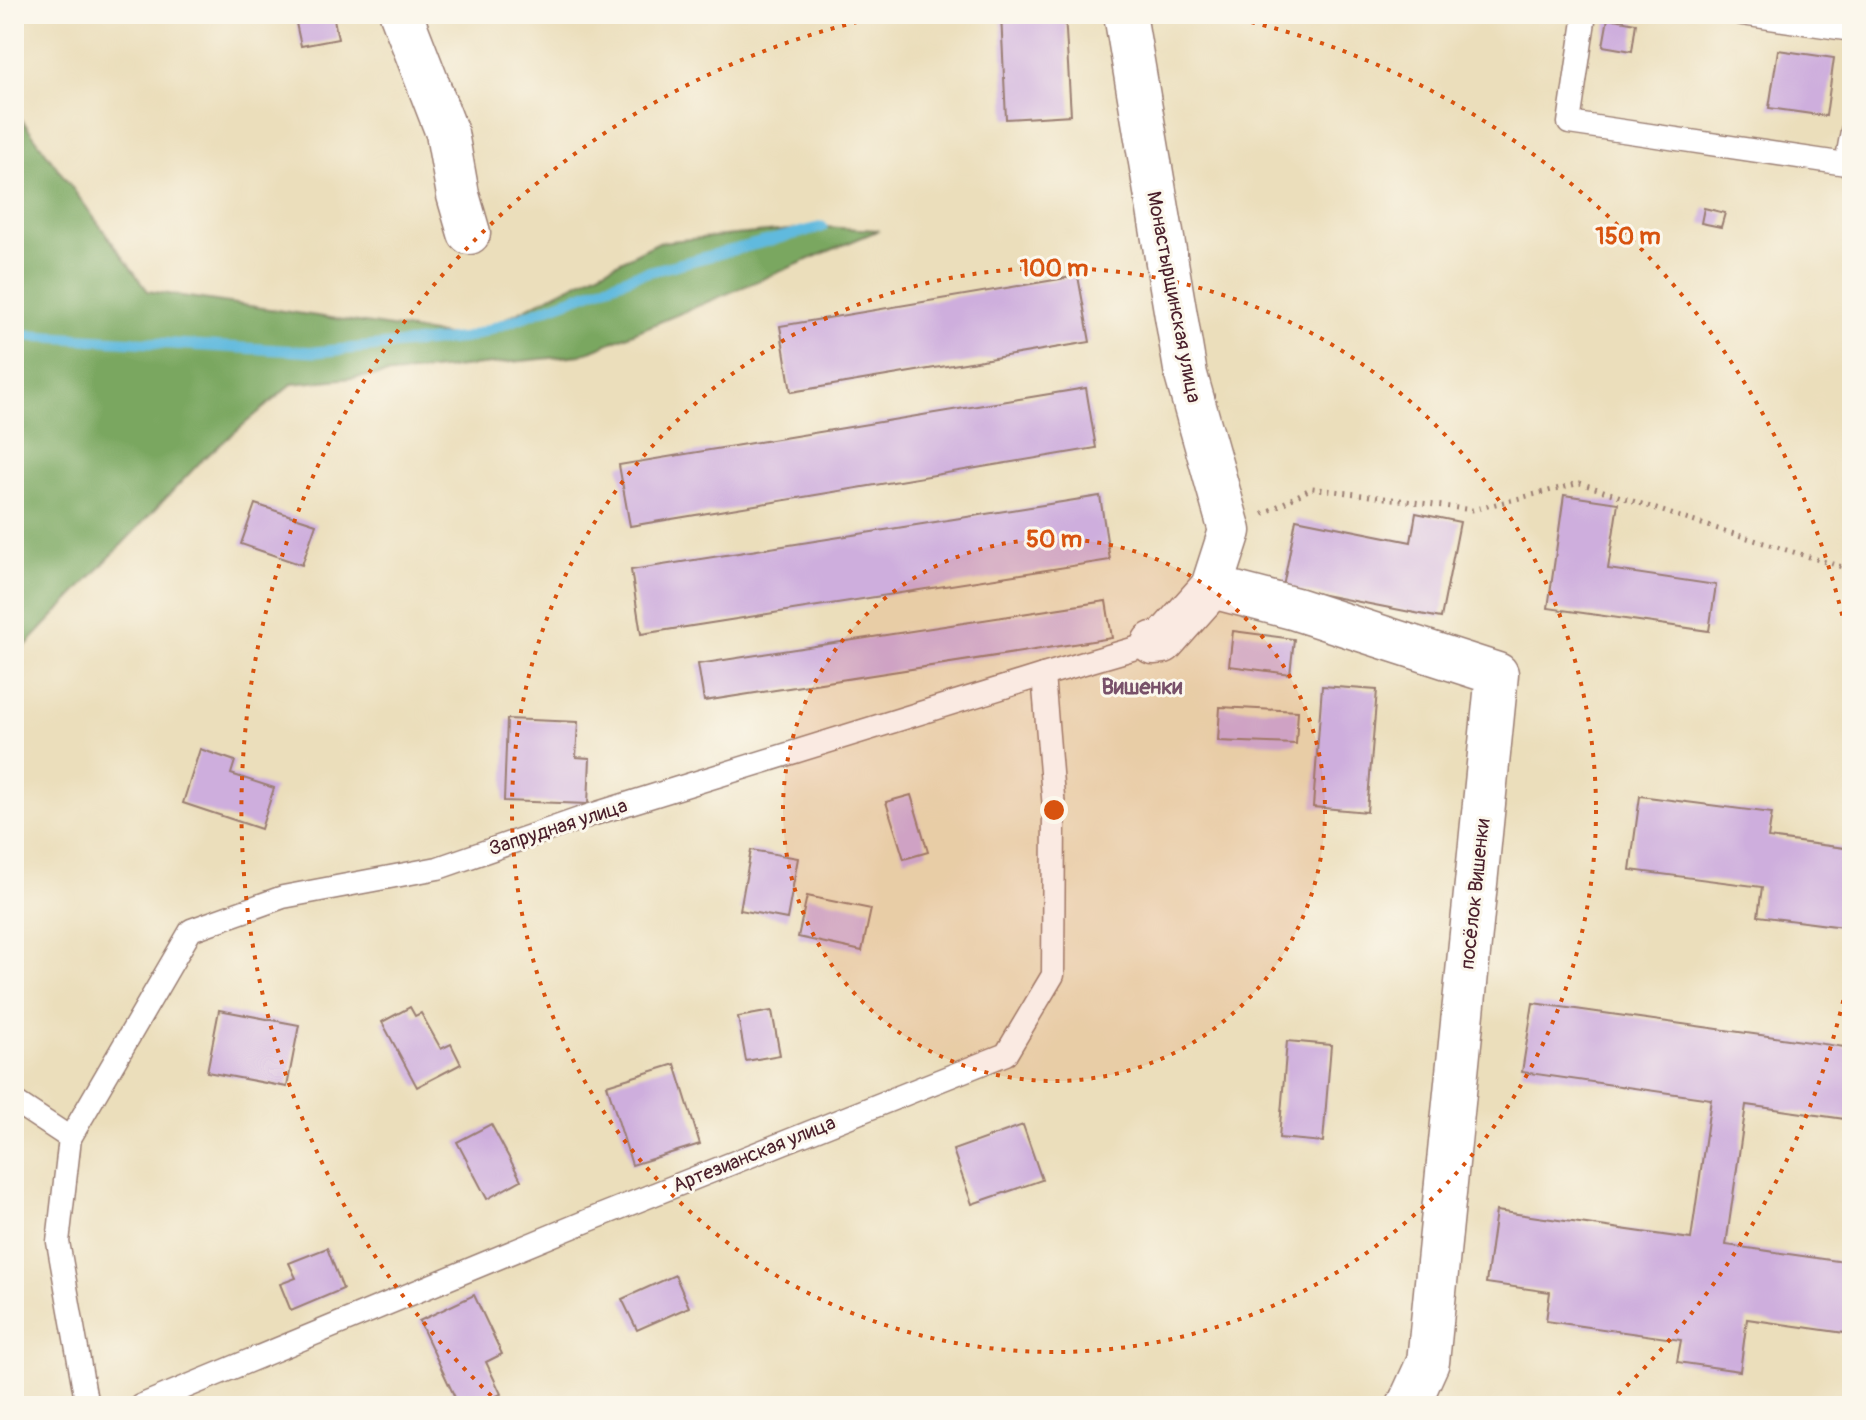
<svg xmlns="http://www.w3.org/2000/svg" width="1866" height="1420" viewBox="0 0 1866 1420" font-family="Pangolin,sans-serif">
  <rect width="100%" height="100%" fill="#fbf7ec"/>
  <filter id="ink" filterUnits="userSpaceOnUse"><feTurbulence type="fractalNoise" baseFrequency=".0125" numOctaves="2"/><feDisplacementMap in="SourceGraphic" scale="16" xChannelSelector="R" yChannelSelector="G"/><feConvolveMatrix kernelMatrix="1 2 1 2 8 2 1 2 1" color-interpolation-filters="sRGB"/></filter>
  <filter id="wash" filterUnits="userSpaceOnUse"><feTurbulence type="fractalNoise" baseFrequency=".006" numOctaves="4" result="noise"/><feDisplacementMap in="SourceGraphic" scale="32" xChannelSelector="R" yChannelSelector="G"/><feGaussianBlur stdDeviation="1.8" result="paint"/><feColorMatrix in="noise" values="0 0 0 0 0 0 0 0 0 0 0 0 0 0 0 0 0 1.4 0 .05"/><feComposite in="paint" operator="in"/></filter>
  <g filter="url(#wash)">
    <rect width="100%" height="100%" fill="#ebdebb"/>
    <path fill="#7aa760" stroke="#626346" stroke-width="2" d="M14 109 148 291 466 338 659 242 822 227 879 230 581 355 292 384 203 459 14 658Z"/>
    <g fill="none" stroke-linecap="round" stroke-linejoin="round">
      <path stroke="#61bade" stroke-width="11" d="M14 335 315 352 466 338 636 275 822 227"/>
    </g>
    <g id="blocks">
      <g fill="#ceaedd">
        <path d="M294 14H333L338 39 301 46Z"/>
        <path d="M1001 14H1065L1071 115 1006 119Z"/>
        <path d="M1608 18 1636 23 1632 51 1603 46Z"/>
        <path d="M1778 50 1834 58 1826 116 1769 108Z"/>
        <path d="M1704 208 1725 213 1721 227 1701 223Z"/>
        <path d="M1078 276 1090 342 791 392 780 326Z"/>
        <path d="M1086 388 1096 448 630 526 619 465Z"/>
        <path d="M1564 495 1618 503 1608 569 1716 585 1709 631 1548 608Z"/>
        <path d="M1100 496 1110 560 641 634 631 570Z"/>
        <path d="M255 504 316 524 302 565 241 544Z"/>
        <path d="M1416 513 1460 522 1441 618 1283 587 1296 519 1411 542Z"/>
        <path d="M1106 601 1112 638 704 701 698 664Z"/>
        <path d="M1233 631 1294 639 1290 674 1229 666Z"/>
        <path d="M1322 686 1377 690 1367 812 1313 807Z"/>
        <path d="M1220 707 1298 711 1296 744 1218 741Z"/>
        <path d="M507 719 578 722 576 757 590 758 588 804 504 801Z"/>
        <path d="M200 749 235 761 231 774 274 788 261 829 183 803Z"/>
        <path d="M911 795 928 852 904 859 886 802Z"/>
        <path d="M1640 796 1772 813 1768 838 1852 849V928L1758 916 1762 887 1630 870Z"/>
        <path d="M751 850 798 858 787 919 740 910Z"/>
        <path d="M807 896 871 909 862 951 798 937Z"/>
        <path d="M1533 1003 1852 1048V1120L1746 1105 1726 1245 1852 1263V1334L1747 1319 1740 1371 1677 1362 1681 1340 1546 1321 1550 1292 1486 1283 1496 1211 1691 1239 1711 1099 1522 1072Z"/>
        <path d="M410 1007 415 1016 421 1013 441 1049 451 1044 461 1064 417 1087 382 1022Z"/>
        <path d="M219 1010 299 1025 287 1087 207 1072Z"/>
        <path d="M772 1011 780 1055 746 1061 738 1017Z"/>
        <path d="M1287 1041 1331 1045 1323 1142 1279 1138Z"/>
        <path d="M675 1064 700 1144 632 1165 607 1085Z"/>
        <path d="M491 1124 521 1180 487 1199 457 1142Z"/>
        <path d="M1023 1125 1042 1180 972 1204 953 1150Z"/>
        <path d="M327 1248 343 1289 291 1311 280 1284 296 1278 289 1263Z"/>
        <path d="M675 1275 689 1307 637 1330 622 1299Z"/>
        <path d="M474 1295 502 1354 486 1362 501 1394 475 1406H459L419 1321Z"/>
      </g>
    </g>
  </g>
  <g filter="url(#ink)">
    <use href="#blocks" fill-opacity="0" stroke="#9a7e73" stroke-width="2"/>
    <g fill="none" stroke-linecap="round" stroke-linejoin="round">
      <defs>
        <g id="service">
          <path d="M1585 14 1569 123 1846 164 1852 131"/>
          <path d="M1742 14 1852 30"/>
          <path d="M14 1101 70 1138 58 1242 87 1406"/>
          <path d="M70 1138 191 930 283 897 438 868 591 815 1043 675 1153 643"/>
          <path d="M140 1406 587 1221 1006 1054 1053 975 1054 809 1043 675"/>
        </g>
        <g id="minor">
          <path d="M401 14 447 133 458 195 469 233"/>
          <path d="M1125 14 1186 375 1230 531 1212 587 1163 642 1153 643"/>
          <path d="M1212 587 1296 609 1497 674 1428 1362 1408 1406"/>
        </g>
      </defs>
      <use href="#service" stroke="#9a7e73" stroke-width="25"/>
      <use href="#minor" stroke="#9a7e73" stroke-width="45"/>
      <path stroke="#9a7e73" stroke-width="5" stroke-dasharray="2 6" stroke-linecap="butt" d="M1263 514 1312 488 1472 510 1580 483 1692 521 1852 570"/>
      <use href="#service" stroke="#fff" stroke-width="22"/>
      <use href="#minor" stroke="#fff" stroke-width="42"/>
    </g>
  </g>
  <circle cx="1054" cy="810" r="271" fill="#d8530f" fill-opacity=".12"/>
  <g fill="none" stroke="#d8530f" stroke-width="4" stroke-dasharray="4 8">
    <circle cx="1054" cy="810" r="271"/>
    <circle cx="1054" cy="810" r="542"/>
    <path d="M1851 965A812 812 0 0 1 1608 1404M500 1404A812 812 0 0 1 892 14M1216 14A812 812 0 0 1 1851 655"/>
  </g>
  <g text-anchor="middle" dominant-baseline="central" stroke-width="6" stroke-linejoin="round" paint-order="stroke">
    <g font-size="20" fill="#4a1f2b" stroke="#fbf7ec">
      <text transform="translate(1174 297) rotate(79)">Монастырщинская улица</text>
      <text transform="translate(558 827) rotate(-18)">Запрудная улица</text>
      <text transform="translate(1475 894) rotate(-84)">посёлок Вишенки</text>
      <text transform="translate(754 1154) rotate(-22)">Артезианская улица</text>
    </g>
    <g font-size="22" font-weight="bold" fill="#785169" stroke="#fbf7ec">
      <text x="1142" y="687">Вишенки</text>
    </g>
  </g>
  <circle cx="1054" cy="810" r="12" fill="#d8530f" stroke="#fbf7ec" stroke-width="4"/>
  <g font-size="24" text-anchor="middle" font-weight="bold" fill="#d8530f" stroke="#fbf7ec" stroke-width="6" stroke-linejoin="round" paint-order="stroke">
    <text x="1628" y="244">150 m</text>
    <text x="1054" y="276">100 m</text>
    <text x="1054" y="547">50 m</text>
  </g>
  <rect width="1866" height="1420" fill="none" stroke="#fbf7ec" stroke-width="48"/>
</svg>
